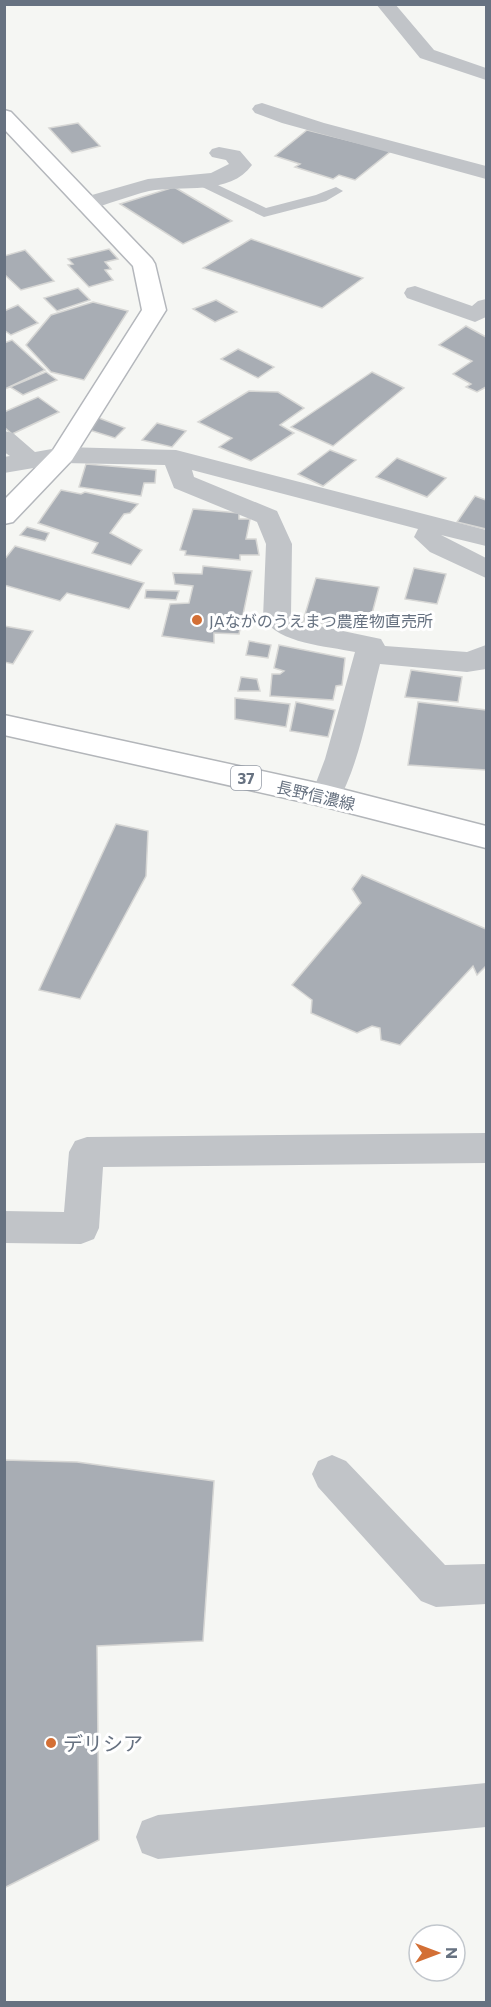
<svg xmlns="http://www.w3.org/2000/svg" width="491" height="2007" viewBox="0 0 491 2007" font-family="Commissioner,'Noto Sans JP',sans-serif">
  <rect width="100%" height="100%" fill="#f5f6f3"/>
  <g fill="#a8adb4" stroke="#d7d7d5" stroke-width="1.5">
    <path d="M78 123 100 146 72 153 49 128Z"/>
    <path d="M307 130 391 151 355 180 339 175 333 179 295 167 300 164 275 156Z"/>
    <path d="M174 187 232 221 183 244 120 204Z"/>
    <path d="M251 239 363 278 322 308 203 268Z"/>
    <path d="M109 249 118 259 105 262 111 269 105 270 113 280 89 287 68 265 73 264 68 259Z"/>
    <path d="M25 250 54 281 21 290 4 274V256Z"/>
    <path d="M78 288 90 300 57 311 44 298Z"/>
    <path d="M216 300 237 312 215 322 193 309Z"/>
    <path d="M93 302 128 311 84 380 51 372 26 345 51 315Z"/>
    <path d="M18 305 38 323 11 335 4 330V311Z"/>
    <path d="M466 326 486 337V387L477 392 466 387 471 384 453 374 472 361 439 345Z"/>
    <path d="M12 340 45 370 5 389 4 343Z"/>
    <path d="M238 349 274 367 258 378 221 359Z"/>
    <path d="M46 372 57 380 23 395 10 387Z"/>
    <path d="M372 372 404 388 333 446 291 427Z"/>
    <path d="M249 391 278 392 304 408 280 425 294 433 251 461 219 447 232 438 198 422Z"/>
    <path d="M38 397 59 412 12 434 4 427V412Z"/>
    <path d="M99 418 125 428 115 438 86 429Z"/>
    <path d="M157 423 186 431 172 447 142 440Z"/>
    <path d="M330 450 356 460 323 486 298 474Z"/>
    <path d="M397 458 446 478 427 497 376 477Z"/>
    <path d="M86 464 156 470 155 483H144L141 496 79 487Z"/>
    <path d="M61 490 81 494 85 492 138 504 130 513 124 514 110 533 142 550 131 565 92 553 98 543 38 523Z"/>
    <path d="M475 496 486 500V529L457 522Z"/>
    <path d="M193 509 239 513V519H250L246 539H256L259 555H240V560L185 555 186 551 180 550Z"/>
    <path d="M27 527 49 533 45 541 20 535Z"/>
    <path d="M15 546 144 583 129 609 67 593 60 601 4 585V560Z"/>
    <path d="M203 566 252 571 239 634 214 633V643L162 636 170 604 189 603 193 586 175 584 173 573 202 574Z"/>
    <path d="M414 568 446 574 437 604 405 599Z"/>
    <path d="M316 578 379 587 368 629 303 621Z"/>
    <path d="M146 590 179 591 176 600 145 598Z"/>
    <path d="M4 626 33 631 13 664 4 662Z"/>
    <path d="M249 641 271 645 268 658 246 655Z"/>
    <path d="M279 645 345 658 342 685 336 686 333 700 270 696 272 674H280L284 671 274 668Z"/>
    <path d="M411 670 462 677 458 702 405 697Z"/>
    <path d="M241 677 257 679 260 691H238Z"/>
    <path d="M235 698 290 704 286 727 235 719Z"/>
    <path d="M296 702 335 710 328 737 290 731Z"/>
    <path d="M418 702 486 710V770L408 765Z"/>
    <path d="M116 824 148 831 146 876 80 999 39 990Z"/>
    <path d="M362 875 486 929V966L477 975 473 966 400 1045 381 1040 380 1028 372 1026 357 1033 311 1013 312 1000 292 985 361 903 352 889Z"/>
    <path d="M4 1460 77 1462 214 1481 203 1641 97 1646 99 1840 4 1888Z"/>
  </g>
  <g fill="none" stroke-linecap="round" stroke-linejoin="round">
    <defs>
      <path id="secondary" d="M4 110 11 112 152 259 155 264 166 310 72 460 13 522 4 524V500L53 450 142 310 133 266 4 129Z"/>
      <path id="primary" d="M4 715 326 785 486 826V848L326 807 4 735Z"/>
    </defs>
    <use href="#secondary" stroke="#b4b7bc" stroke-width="3"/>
    <use href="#primary" stroke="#b3b6ba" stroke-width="3"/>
    <path fill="#c1c4c8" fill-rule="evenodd" d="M199 176 266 208 316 195 336 187 343 191 326 201 264 217 194 183 192 180Z"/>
    <g fill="#c1c4c8" fill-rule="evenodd">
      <path d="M376 4H395L434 50 486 68V80L420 58Z"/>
      <path d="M262 103 324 123 486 166V179L282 123 255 113 252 109 255 105Z"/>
      <path d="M219 147 240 151 252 165C230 196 181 185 149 191 128 196 107 205 86 210L78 209 75 204 78 199 148 179 211 173 229 164 226 160 212 157 209 153 212 149Z"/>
      <path d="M415 286 472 306 478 301 486 299V317L475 322 407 298 404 293 407 288Z"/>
      <path d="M4 431 13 433 35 452 63 447 176 450 486 530V546L441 535 486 558V578L430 552 414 537 418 529 192 470 194 477 277 511 292 544 291 615 300 622 381 639 385 646 467 652 486 645V669L467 672 380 664C368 710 360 762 337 804L326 807 315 804 311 796 325 759 355 652C327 646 279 644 263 618L266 544 257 522 174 488 165 465 63 463 4 473V457L10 456 4 452Z"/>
      <path d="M486 1133V1163L103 1167 99 1228 94 1239 81 1244 4 1243V1211L64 1212 69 1152 75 1141 87 1137Z"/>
      <path d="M332 1455 346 1461 445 1565 486 1564V1604L436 1607 421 1601 318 1487 312 1474 318 1461Z"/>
      <path d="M486 1783V1827L158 1859 142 1853 136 1837 142 1821 158 1815Z"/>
    </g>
    <use href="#secondary" fill="#fff" fill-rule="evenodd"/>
    <use href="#primary" fill="#fff" fill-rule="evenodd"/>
  </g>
  <g fill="#d36f35" stroke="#fff" stroke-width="2">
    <circle cx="197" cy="620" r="6"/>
    <circle cx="51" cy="1743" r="6"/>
  </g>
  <g text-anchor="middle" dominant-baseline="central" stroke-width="6" stroke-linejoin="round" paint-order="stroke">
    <rect fill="#fff" stroke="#959ca7" stroke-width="1.5" x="231" y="766" width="30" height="24" rx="4.5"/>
    <g font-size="15" font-weight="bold" fill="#677281">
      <text x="246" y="778">37</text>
    </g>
    <g font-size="16" fill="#677281" stroke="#fff" text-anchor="start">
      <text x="209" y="620">JAながのうえまつ農産物直売所</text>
    </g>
    <g font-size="16" fill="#677281" stroke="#fff">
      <text transform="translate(316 795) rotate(13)">長野信濃線</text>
    </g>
    <g font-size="20" fill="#677281" stroke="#fff" text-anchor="start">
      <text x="63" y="1743">デリシア</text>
    </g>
  </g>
  <rect width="491" height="2007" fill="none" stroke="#677281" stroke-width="12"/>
  <g transform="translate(437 1953) rotate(90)"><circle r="28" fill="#ffffff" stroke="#c2c7cd" stroke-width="1.5"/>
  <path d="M0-4.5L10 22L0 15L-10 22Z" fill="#d36f35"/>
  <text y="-9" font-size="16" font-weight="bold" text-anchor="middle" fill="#677281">N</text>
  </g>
</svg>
